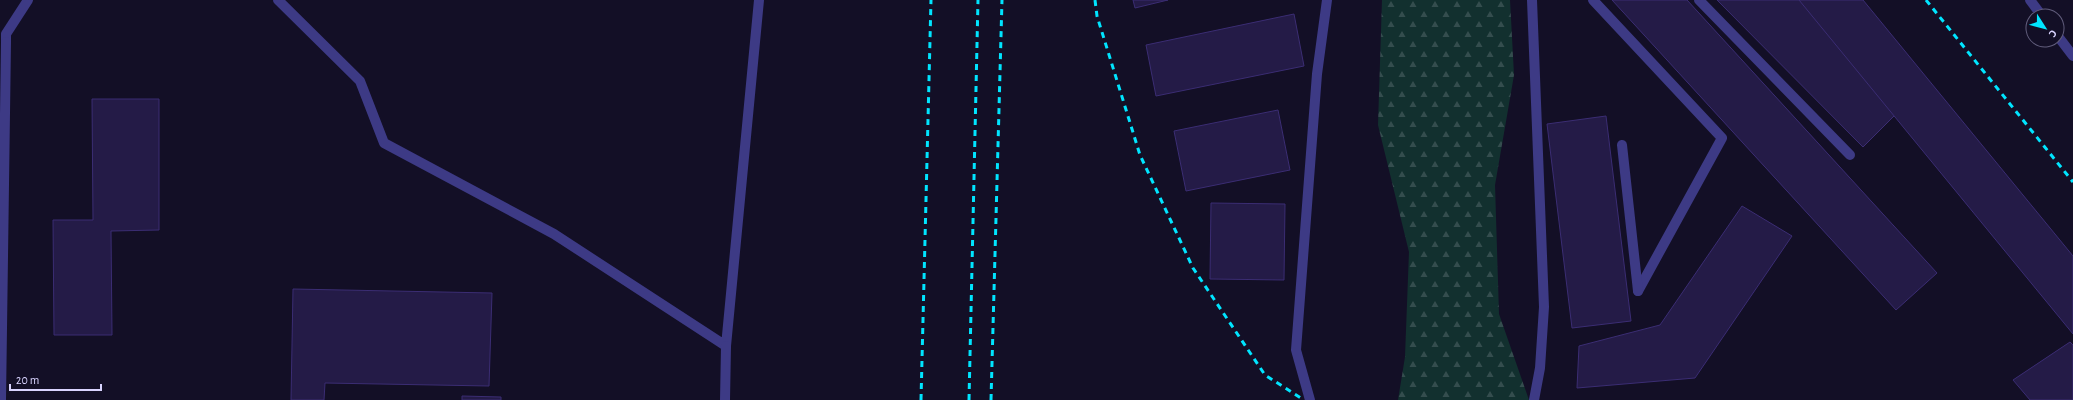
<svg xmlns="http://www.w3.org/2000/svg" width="2073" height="400" viewBox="0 0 2073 400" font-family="'Alegreya Sans',sans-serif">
  <defs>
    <pattern id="forest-firs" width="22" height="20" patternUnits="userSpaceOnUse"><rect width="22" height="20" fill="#12302f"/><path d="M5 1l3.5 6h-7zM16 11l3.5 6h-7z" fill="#344d4e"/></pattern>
  </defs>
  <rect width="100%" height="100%" fill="#130f26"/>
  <path fill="url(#forest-firs)" d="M1382 0H1510L1514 75 1495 185 1499 314 1529 400H1398L1405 357 1409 252 1378 125Z"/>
  <g fill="#241b47" stroke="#3b2d73">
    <path d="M1133 0H1168L1135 8Z"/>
    <path d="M1612 0H1687L1937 273 1896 310Z"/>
    <path d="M1717 0H1806L1908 102 1863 147Z"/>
    <path d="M1799 0H1863L2073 256V334Z"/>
    <path d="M1294 14 1304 66 1156 96 1146 45Z"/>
    <path d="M92 99H159V230L111 231 112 335H54L53 220H93Z"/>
    <path d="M1278 110 1290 170 1186 191 1174 131Z"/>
    <path d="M1606 116 1631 321 1572 328 1547 124Z"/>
    <path d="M1211 203 1285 204 1284 280 1210 279Z"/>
    <path d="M1742 206 1792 236 1695 378 1577 388 1579 346 1660 325Z"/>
    <path d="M293 289 492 293 489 386 325 383 324 400H291Z"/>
    <path d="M2070 342 2073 345V400H2030L2013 380Z"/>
    <path d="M462 396 501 397V400H462Z"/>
  </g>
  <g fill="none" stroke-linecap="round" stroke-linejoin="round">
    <g stroke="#3d3a85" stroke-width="10">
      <path d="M278 0 360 81 384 143 554 234 726 346 759 0"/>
      <path d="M1532 0 1544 307 1540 368 1534 400"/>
      <path d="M1593 0 1722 138 1638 291"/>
      <path d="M1699 0 1850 155"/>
      <path d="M2030 0 2042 16"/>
      <path d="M2057 35 2073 56"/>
      <path d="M6 42V34L28 0"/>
      <path d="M1622 145 1638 291"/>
      <path d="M725 400 726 346"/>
      <path d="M1310 400 1296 350 1317 74 1327 0"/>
    </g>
    <path stroke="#3d3a85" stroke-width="10" d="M1 400 6 42"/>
    <g stroke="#00e5ff" stroke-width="3" stroke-dasharray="6 5" stroke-linecap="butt">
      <path d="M1095 0 1097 16 1140 155 1193 268 1265 375 1304 400"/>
      <path d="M1926 0 2073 182"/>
      <path d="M921 400 931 0"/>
      <path d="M969 400 978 0"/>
      <path d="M991 400 1002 0"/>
    </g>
  </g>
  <g transform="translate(2045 28) rotate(126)"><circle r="19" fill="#130f26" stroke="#625e7d"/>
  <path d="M0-3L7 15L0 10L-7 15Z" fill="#00e5ff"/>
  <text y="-6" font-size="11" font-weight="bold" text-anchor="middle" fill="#d9d4ff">С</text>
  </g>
  <path d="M10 384v6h91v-6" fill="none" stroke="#d9d4ff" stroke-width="2"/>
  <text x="16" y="384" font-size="12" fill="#d9d4ff" stroke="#130f26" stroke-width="3" paint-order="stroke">20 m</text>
</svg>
